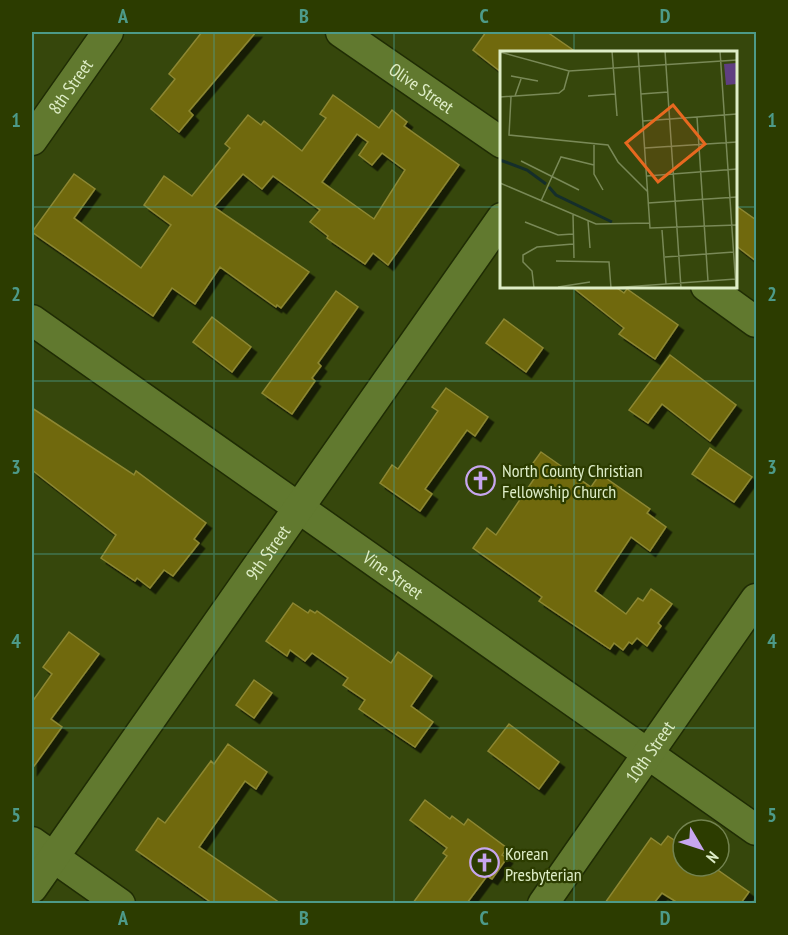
<svg xmlns="http://www.w3.org/2000/svg" width="788" height="935" viewBox="0 0 788 935" font-family="'PT Sans Narrow',sans-serif">
  <defs>
    <filter id="shadow"><feDropShadow dx="5.5" dy="5.5" stdDeviation="0" flood-color="#0009"/></filter>
  </defs>
  <rect width="100%" height="100%" fill="#36470c"/>
  <g fill="#6f6909" stroke="#8d8733" stroke-width="1.5" fill-rule="evenodd" filter="url(#shadow)">
    <path d="M202 32H256L189 111 193 115 179 132 151 109 175 79 169 74Z"/>
    <path d="M486 32H547L576 52H501V72L473 50Z"/>
    <path d="M333 95 379 128 392 110 407 122 404 126 459 165 388 265 373 253 365 264 327 238 328 236 310 222 320 210 273 176 262 189 243 174 214 207 309 272 281 308 277 305 276 307 220 267 195 304 172 288 153 316 32 232 74 174 95 189 74 218 141 268 171 225 144 205 164 176 192 196 230 148 225 144 248 115 261 125 264 121 302 151 326 118 320 114ZM357 134 368 142 359 155 372 165 382 153 405 170 374 219 322 182Z"/>
    <path d="M735 205 756 220V261L735 245Z"/>
    <path d="M571 286H614L624 293 627 289 678 325 655 359 619 334 624 328Z"/>
    <path d="M336 291 358 307 318 363 321 366 312 378 315 381 292 414 262 393Z"/>
    <path d="M212 317 251 347 232 372 193 342Z"/>
    <path d="M504 319 543 348 526 372 486 343Z"/>
    <path d="M670 355 736 405 710 441 662 404 648 423 629 410Z"/>
    <path d="M446 388 488 417 475 436 467 430 425 489 432 494 420 511 380 483 392 465 398 469 438 411 432 407Z"/>
    <path d="M32 408 134 475 136 471 206 523 194 539 199 543 173 576 164 570 150 588 137 578 135 581 101 558 116 535 32 470Z"/>
    <path d="M710 448 752 477 734 502 692 474Z"/>
    <path d="M541 452 591 487 600 474 650 509 647 513 666 527 650 551 631 537 595 591 626 614 638 598 643 601 651 589 672 604 658 623 661 626 647 646 637 638 632 644 629 642 623 650 614 643 610 649 539 601 542 597 473 548 487 528 496 535 536 476 528 470Z"/>
    <path d="M293 603 308 613 310 610 315 613 317 611 391 663 398 652 432 676 411 706 433 722 415 747 359 709 365 700 343 685 348 678 312 653 305 661 290 650 287 656 266 641Z"/>
    <path d="M69 632 99 654 51 719 62 727 32 769V702L52 674 43 667Z"/>
    <path d="M254 680 272 693 254 718 236 705Z"/>
    <path d="M509 724 559 762 539 789 488 751Z"/>
    <path d="M228 744 267 772 256 789 245 781 199 847 280 903H212L136 850 158 818 165 823 211 761 214 764Z"/>
    <path d="M425 800 450 819 452 816 464 825 468 819 507 848 502 855 507 858 492 879 487 876 467 903H413L447 856 443 853 447 848 410 820Z"/>
    <path d="M668 836 683 846V866H712L749 892 741 903H678L662 893 654 903H605L651 838 661 845Z"/>
  </g>
  <g fill="none" stroke-linecap="round" stroke-linejoin="round">
    <defs>
      <g id="minor">
        <path id="s1" d="M341 32 502 143"/>
        <path id="s2" d="M32 140 108 32"/>
        <path d="M706 286 756 322"/>
        <path id="s3" d="M32 320 756 830"/>
        <path d="M32 842 120 904"/>
        <path id="s4" d="M32 888 502 218"/>
        <path id="s5" d="M543 904 756 599"/>
      </g>
    </defs>
    <use href="#minor" stroke="#1f2c04" stroke-width="33"/>
    <use href="#minor" stroke="#61792f" stroke-width="30"/>
  </g>
  <path fill="none" stroke="#4d9a89" stroke-width="1.5" stroke-opacity="0.55" d="M214 32V904M394 32V904M574 32V52M32 207H502M736 207H756M574 286V904M32 381H756M32 554H756M32 728H756"/>
  <defs>
    <symbol id="church-ring" viewBox="-11 -11 22 22"><circle r="9.5" fill="#2c3c00" stroke="#c7a6ef" stroke-width="1.5"/><path d="M-1.2-6h2.4v3.5h3.3v2.4h-3.3V6h-2.4V-.1h-3.3v-2.4h3.3Z" fill="#c7a6ef"/></symbol>
  </defs>
  <g fill-rule="evenodd">
    <use href="#church-ring" x="464" y="464" width="33" height="33"/>
    <use href="#church-ring" x="468" y="846" width="33" height="33"/>
  </g>
  <g text-anchor="middle" dominant-baseline="central" stroke-width="4.5" stroke-linejoin="round" paint-order="stroke">
    <g font-size="18" fill="#deedc7" stroke="#2c3c00">
      <text stroke="none"><textPath href="#s2" startOffset="66">8th Street</textPath></text>
      <text stroke="none"><textPath href="#s1" startOffset="98">Olive Street</textPath></text>
      <text stroke="none"><textPath href="#s4" startOffset="410">9th Street</textPath></text>
      <text stroke="none"><textPath href="#s3" startOffset="442">Vine Street</textPath></text>
      <text stroke="none"><textPath href="#s5" startOffset="186">10th Street</textPath></text>
    </g>
    <g font-size="18" fill="#deedc7" stroke="#2c3c00" text-anchor="start">
      <text x="502" y="470">North County Christian<tspan x="502" dy="21">Fellowship Church</tspan></text>
      <text x="505" y="853">Korean<tspan x="505" dy="21">Presbyterian</tspan></text>
    </g>
  </g>
  <g transform="translate(500 51)">
    <rect width="237" height="237" fill="#36470c"/>
    <path d="M237 12V33L226 34 224 13Z" fill="#5f3e81"/>
    <path fill="none" stroke="#152e2b" stroke-width="3" d="M0 109 27 119 46 133M49 136 56 144 112 171"/>
    <path fill="none" stroke="#798957" stroke-width="1.5" d="M112 0 117 65M138 0 150 177 237 174M165 0 181 237M220 0 236 237M0 1 69 20 237 9M11 25 38 30M141 43 168 41M15 45 21 28M88 45 115 43M0 46 59 42 64 38 69 20M11 46 9 84 108 94 118 111 148 141M197 66 208 230M143 70 237 63M94 94V123L103 139M145 97 237 91M21 110 79 139M147 125 237 118M0 132 96 173 150 172M41 150 61 106 94 114M148 152 237 146M73 164 74 207M88 170 90 197M25 171 58 184 73 183M162 179 166 233M165 206 234 201M56 210 109 211 111 237M58 236 90 231M34 237 32 220 23 211V204L37 196 73 193M110 237 236 228"/>
    <path fill="#e7681f" fill-opacity="0.15" stroke="#e7681f" stroke-width="3" d="M173 54 205 93 158 131 126 92Z"/>
    <rect width="237" height="237" fill="none" stroke="#deedc7" stroke-width="3"/>
  </g>
  <rect width="788" height="935" fill="none" stroke="#2c3c00" stroke-width="66"/>
  <g transform="translate(701 848) rotate(129)"><circle r="28" fill="#2c3c00" stroke="#738350" stroke-width="1.5"/>
  <path d="M0-4.5L10 22L0 15L-10 22Z" fill="#c7a6ef"/>
  <text y="-9" font-size="16" font-weight="bold" text-anchor="middle" fill="#deedc7">N</text>
  </g>
  <rect x="33" y="33" width="722" height="869" fill="none" stroke="#4d9a89" stroke-width="2"/>
  <g font-size="20" text-anchor="middle" font-weight="bold" fill="#4d9a89">
    <text x="123" y="23">A</text>
    <text x="304" y="23">B</text>
    <text x="484" y="23">C</text>
    <text x="665" y="23">D</text>
    <text x="16" y="127">1</text>
    <text x="772" y="127">1</text>
    <text x="16" y="301">2</text>
    <text x="772" y="301">2</text>
    <text x="16" y="474">3</text>
    <text x="772" y="474">3</text>
    <text x="16" y="648">4</text>
    <text x="772" y="648">4</text>
    <text x="16" y="822">5</text>
    <text x="772" y="822">5</text>
    <text x="123" y="925">A</text>
    <text x="304" y="925">B</text>
    <text x="484" y="925">C</text>
    <text x="665" y="925">D</text>
  </g>
</svg>
